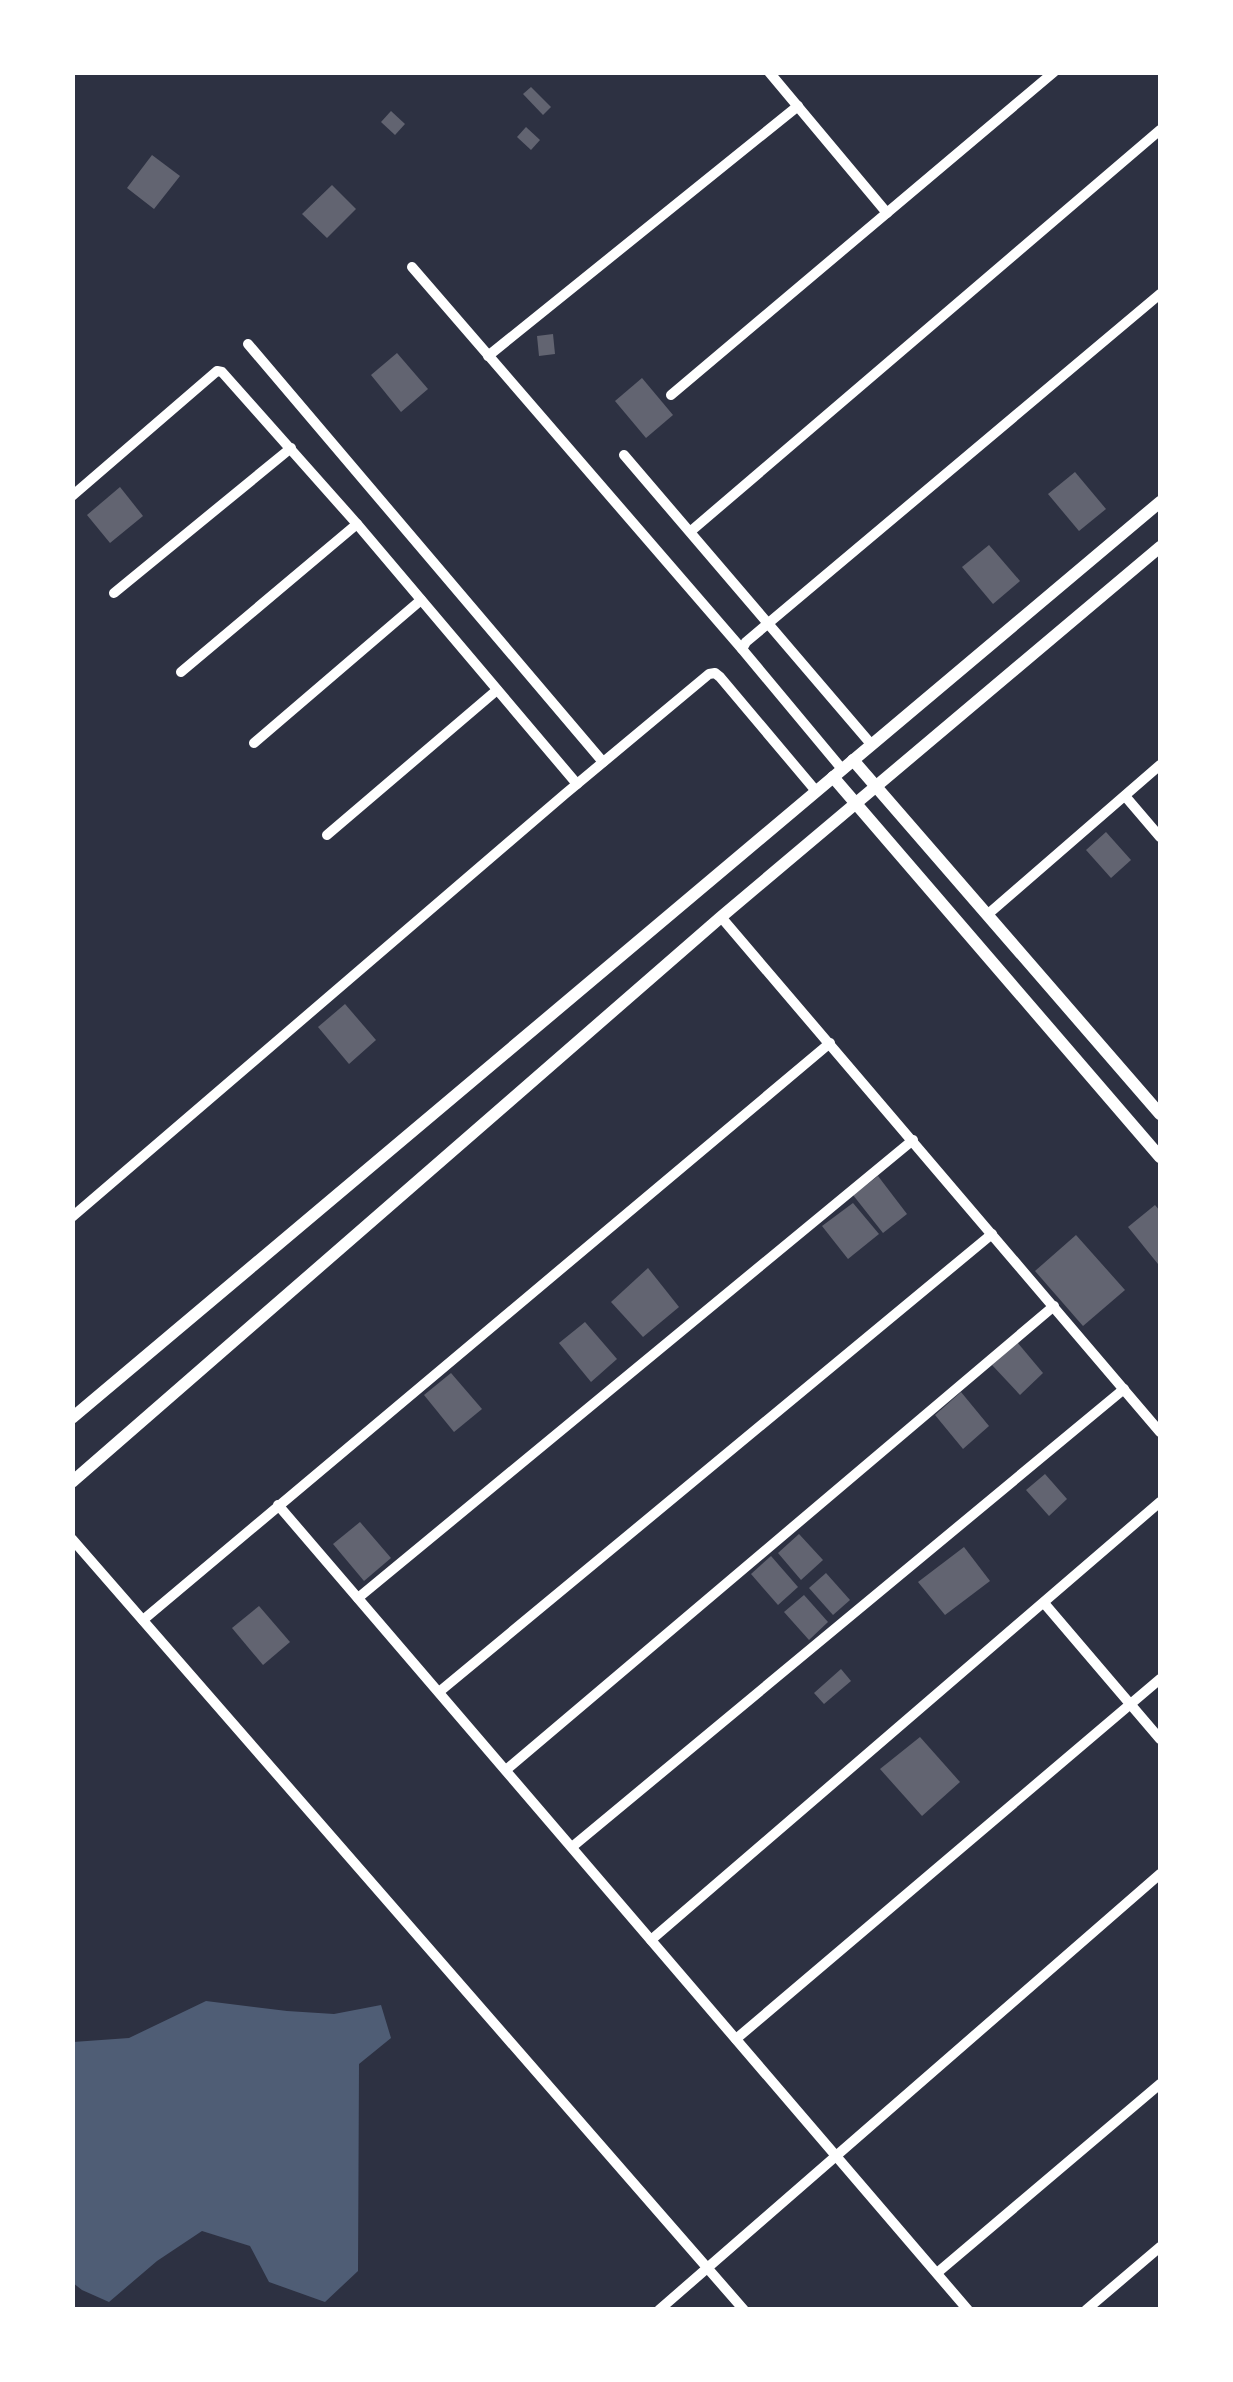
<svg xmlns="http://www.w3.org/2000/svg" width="1233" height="2382" viewBox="0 0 1233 2382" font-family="'Alegreya Sans',sans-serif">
  <rect width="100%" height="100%" fill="#2d3142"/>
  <path fill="#4f5d75" d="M206 2001 287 2011 334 2014 381 2005 391 2038 359 2064 358 2271 325 2302 269 2282 250 2246 202 2231 157 2261 109 2302 82 2290 73 2283V2042L129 2038Z"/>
  <g fill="#626471">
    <path d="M531 87 551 107 543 115 523 94Z"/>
    <path d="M391 111 405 124 395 135 381 122Z"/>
    <path d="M526 127 540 140 531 150 517 137Z"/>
    <path d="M152 155 180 176 154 209 127 188Z"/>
    <path d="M332 185 356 209 327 238 302 214Z"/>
    <path d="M553 334 555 354 539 356 537 336Z"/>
    <path d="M397 353 428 389 401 412 371 375Z"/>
    <path d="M642 378 673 415 646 438 615 401Z"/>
    <path d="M1075 472 1106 509 1079 531 1048 494Z"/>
    <path d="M120 487 143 516 110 543 87 515Z"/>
    <path d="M989 545 1020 581 993 604 962 567Z"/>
    <path d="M1106 832 1131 860 1111 878 1086 850Z"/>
    <path d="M345 1004 376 1040 349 1064 318 1027Z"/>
    <path d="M878 1176 907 1214 883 1233 853 1195Z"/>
    <path d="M853 1203 879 1234 848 1259 822 1226Z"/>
    <path d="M1155 1205 1160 1211V1263L1158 1264 1128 1227Z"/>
    <path d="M1076 1235 1125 1290 1083 1326 1035 1271Z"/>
    <path d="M648 1268 679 1307 643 1337 611 1302Z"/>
    <path d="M585 1322 617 1359 591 1382 559 1343Z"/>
    <path d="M1017 1342 1043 1373 1020 1395 992 1365Z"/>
    <path d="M451 1373 482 1409 454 1432 424 1395Z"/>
    <path d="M961 1392 989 1426 963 1449 935 1415Z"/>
    <path d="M1045 1474 1067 1499 1049 1516 1026 1490Z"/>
    <path d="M360 1522 391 1558 364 1581 333 1544Z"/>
    <path d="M799 1534 823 1560 801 1580 778 1553Z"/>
    <path d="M964 1547 990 1581 945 1615 918 1582Z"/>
    <path d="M771 1556 798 1587 778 1605 751 1574Z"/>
    <path d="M826 1573 850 1600 833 1615 809 1588Z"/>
    <path d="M804 1595 828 1622 809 1640 784 1612Z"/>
    <path d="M259 1606 290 1642 263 1665 232 1628Z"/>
    <path d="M841 1669 851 1681 824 1704 814 1693Z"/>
    <path d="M920 1737 960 1782 922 1816 880 1769Z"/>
  </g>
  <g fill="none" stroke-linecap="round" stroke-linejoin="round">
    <g stroke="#fff" stroke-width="10">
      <path d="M769 72 887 213"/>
      <path d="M412 267 742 649 842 769"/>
      <path d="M248 344 603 762"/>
      <path d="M488 356 798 106"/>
      <path d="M671 395 1054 72"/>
      <path d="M624 455 871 744"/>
      <path d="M72 496 217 371 222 372 357 524 577 784"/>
      <path d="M691 531 1160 130"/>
      <path d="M114 593 291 448"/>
      <path d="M742 649 746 642 1160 294"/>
      <path d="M181 672 357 524"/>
      <path d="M254 743 421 600"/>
      <path d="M1125 796 1160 837"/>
      <path d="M327 835 497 690"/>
      <path d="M987 915 1160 765"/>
      <path d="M721 917 1160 1432"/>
      <path d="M72 1217 565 794 709 674 715 673 720 677 816 791"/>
      <path d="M278 1505 968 2310"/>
      <path d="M72 1539 744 2310"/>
      <path d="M358 1598 913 1140"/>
      <path d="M1044 1603 1160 1739"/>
      <path d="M143 1620 830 1043"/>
      <path d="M439 1692 992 1234"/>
      <path d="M506 1770 1054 1306"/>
      <path d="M572 1847 1124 1389"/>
      <path d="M651 1940 1160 1502"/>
      <path d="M736 2039 1160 1679"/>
      <path d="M937 2273 1160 2084"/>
      <path d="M659 2310 1160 1874"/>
      <path d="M1086 2310 1160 2247"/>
    </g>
    <g stroke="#fff" stroke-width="12">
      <path d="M853 760 1160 1114"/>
      <path d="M833 777 1160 1157"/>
      <path d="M72 1418 1160 502"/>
      <path d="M72 1482 721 917 1160 547"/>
    </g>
  </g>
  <rect width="1233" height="2382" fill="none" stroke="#ffffff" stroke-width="150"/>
</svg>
